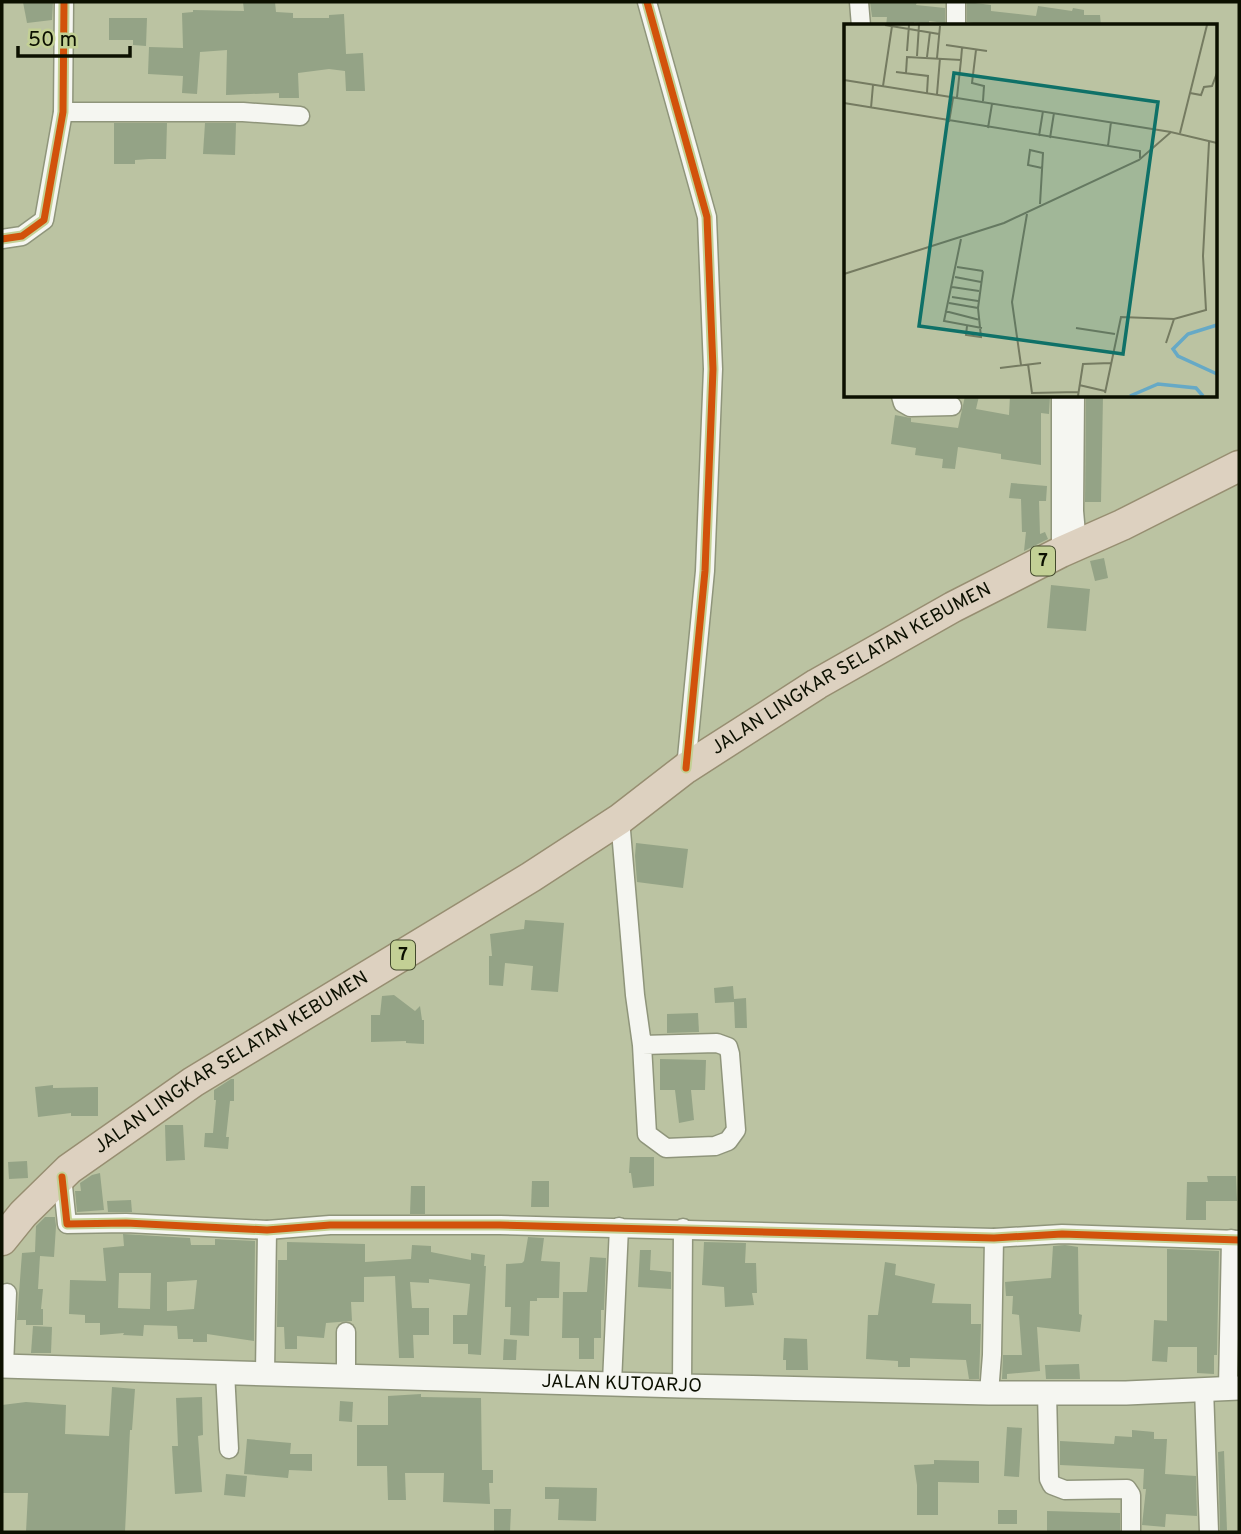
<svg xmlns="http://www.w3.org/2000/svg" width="1241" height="1534" viewBox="0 0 1241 1534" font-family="Overpass,sans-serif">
  <rect width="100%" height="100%" fill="#bbc3a2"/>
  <g fill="#94a386" fill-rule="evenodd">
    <path d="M23 2H53L52 20 27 23Z"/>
    <path d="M243 2H275L276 12 293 13V18H329V15L344 14 346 54 363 53 365 91H346L345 71 329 69 298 73 299 98H279V93L226 95 227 50 200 52 197 94 182 93 183 76 148 74 149 47 183 48 182 13 193 12V10L244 11Z"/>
    <path d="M870 2H917L916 5 945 8V23L929 21V24L914 22V26H886L887 17H872Z"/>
    <path d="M967 2 991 5V11L1036 16 1038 6 1072 11 1073 8 1084 10V15H1100L1101 26 980 25V24L967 22Z"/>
    <path d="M109 18H147L146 46 133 45V40H109Z"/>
    <path d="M114 123H167L166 159H149L135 160V164H114Z"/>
    <path d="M205 123H236L235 155 203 154Z"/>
    <path d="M965 396H979L976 409 1009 415 1010 396H1050L1049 414 1041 413V465L1001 459V454L958 447 955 469 942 468 943 459 915 455 916 448 891 444 895 415 911 418V422L958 428Z"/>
    <path d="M1086 396H1103L1101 502H1085Z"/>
    <path d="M1011 483 1047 486 1046 501H1039L1040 534 1045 532 1048 539 1024 551 1026 532H1022L1021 499 1009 498Z"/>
    <path d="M1104 558 1108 578 1095 581 1090 561Z"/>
    <path d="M1051 585 1090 589 1086 631 1047 628Z"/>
    <path d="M636 843 688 849 683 888 637 882 635 856Z"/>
    <path d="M525 920 564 923 558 992 531 990 533 966 505 963 503 986 489 985V956H492L490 934 524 929Z"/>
    <path d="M733 986 734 999 746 998 747 1028H735L734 1002 715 1003 714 988Z"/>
    <path d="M394 995 415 1011 420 1006 422 1020H424V1044L406 1043V1041L371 1042V1015H380L382 996Z"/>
    <path d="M698 1013 699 1032 667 1033V1014Z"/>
    <path d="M660 1059 706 1060 705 1090H691L694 1120 679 1123 675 1090H660Z"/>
    <path d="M231 1079H234V1101H230L226 1137H229L228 1149 204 1147 205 1133H213L216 1100H214V1090Z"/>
    <path d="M53 1085V1088L98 1087V1116H71V1113L38 1117 35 1087Z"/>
    <path d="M165 1125H183L185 1160 166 1161Z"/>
    <path d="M630 1157H654V1186L633 1188 631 1173H629Z"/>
    <path d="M27 1161 28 1178 9 1179 8 1162Z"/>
    <path d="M100 1173 104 1210 77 1212 75 1191H81L80 1183 92 1175Z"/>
    <path d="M1207 1176H1236L1237 1201H1206V1220H1186L1187 1182H1208Z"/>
    <path d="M532 1181H549V1207H531Z"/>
    <path d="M411 1186H425V1214H410Z"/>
    <path d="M131 1200 132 1212H108L107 1201Z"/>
    <path d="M45 1217H55L56 1226 54 1257 40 1256 38 1289H43L41 1309H43V1325H26V1320H17L22 1253 35 1252 36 1226Z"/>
    <path d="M123 1234 190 1238 191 1245H215V1239L255 1241 254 1341 207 1334V1342H193V1339H178L177 1326 144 1325 143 1336 123 1335 124 1333 100 1335V1323H85V1315L69 1314 70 1280 106 1281 103 1248 124 1246ZM119 1273H151L150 1309 118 1308ZM197 1280 194 1309 167 1311V1282Z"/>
    <path d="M528 1237 544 1238 541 1261 560 1262 559 1298H537V1301H530L529 1336 510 1335 511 1307H505L506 1264 522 1263 524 1261Z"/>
    <path d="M287 1242 365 1244V1262L411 1259 412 1245 431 1246V1252L471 1260V1253L485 1255 484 1266H486L481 1355 468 1354V1344H453V1315H467L470 1284 429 1279V1283L410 1282 412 1308H429V1335H413L414 1358H399L395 1276 364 1277V1302H351L352 1321 326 1323 324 1338 297 1336V1349H285L284 1327H277L278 1260H287Z"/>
    <path d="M704 1242 746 1243 745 1263H756L757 1293H752L754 1305 725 1307 724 1287 702 1285Z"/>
    <path d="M1065 1245 1078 1247 1079 1314 1082 1315 1080 1332 1037 1327 1040 1371 1007 1374V1379H1002L1003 1355H1022L1019 1315 1012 1314 1013 1296H1006L1005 1282 1051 1278 1053 1246Z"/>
    <path d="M1167 1249 1219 1251 1217 1355H1214V1374L1197 1373V1347H1168L1167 1362 1152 1361 1154 1320 1167 1321Z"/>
    <path d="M640 1250H651L650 1270 671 1272V1289L638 1287Z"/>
    <path d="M590 1257 606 1258 604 1310H601V1338H594V1359H579V1338H562L563 1292H587Z"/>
    <path d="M885 1262 896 1264 895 1275 935 1284 932 1303 971 1304V1324H981L979 1379H969L966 1360 910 1358V1367H898V1361L866 1359 868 1315H878Z"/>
    <path d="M33 1326 52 1327 51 1353H31Z"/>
    <path d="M784 1338 807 1339 808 1370H786V1360H783Z"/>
    <path d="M504 1339 517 1340 516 1360H503Z"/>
    <path d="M1079 1364 1080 1379H1046L1045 1365Z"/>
    <path d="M112 1387 135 1389 132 1430H130L125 1532H26L28 1493H2V1405L26 1402 66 1405 65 1434 109 1436Z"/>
    <path d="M421 1394V1397L481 1398 482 1470H493V1483H489L490 1504 443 1502 444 1473H405L406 1500H388L387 1466H357V1425H388V1396Z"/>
    <path d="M202 1397 203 1435 198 1436 202 1492 175 1494 172 1446H178L176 1398Z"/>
    <path d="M340 1401 353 1402 352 1422 339 1421Z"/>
    <path d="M1007 1427 1022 1428 1019 1477 1004 1476Z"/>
    <path d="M1132 1430 1154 1432V1439H1167L1165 1474 1196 1476 1197 1516 1166 1514 1165 1527 1142 1525 1146 1489H1143L1144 1469 1060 1465V1441L1114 1444 1115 1436 1132 1437Z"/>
    <path d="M247 1439 291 1443 290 1454H312V1471L289 1470 288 1478 244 1474Z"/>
    <path d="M1224 1451 1227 1530H1220L1218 1452Z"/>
    <path d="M934 1460 979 1461V1483L938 1482V1515H917V1485L914 1465 934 1464Z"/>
    <path d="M226 1474 247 1476 245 1497 224 1495Z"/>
    <path d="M545 1487 597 1488 596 1521 558 1520 559 1499H545Z"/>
    <path d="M494 1509H511L510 1532H494Z"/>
    <rect x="998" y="1510" width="19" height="14"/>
    <path d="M1047 1511 1120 1513V1532H1047Z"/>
  </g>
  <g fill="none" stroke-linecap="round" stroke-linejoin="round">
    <defs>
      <g id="street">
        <path d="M647 2 707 217 713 369 705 571 686 768"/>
        <path d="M859 2 861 26"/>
        <path d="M956 2V26"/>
        <path d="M63 112H243L300 116"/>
        <path d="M2 239 22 236 44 220 63 112 64 2"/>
        <path d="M901 396 903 403 910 407 952 406"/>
        <path d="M1075 396 1074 511 1077 545"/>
        <path d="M1061 552V396"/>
        <path d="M620 819 635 995 642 1045 647 1134 666 1148 715 1146 728 1141 736 1130 730 1054 728 1047 717 1043 642 1045"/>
        <path d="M62 1177 67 1224 126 1223 267 1230 330 1225H500L994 1238 1062 1234 1239 1240"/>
        <path d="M4 1366 7 1293"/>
        <path d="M225 1372 229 1449"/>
        <path d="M265 1374 267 1230"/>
        <path d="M346 1376V1332"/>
        <path d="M612 1383 619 1227"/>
        <path d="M682 1386 683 1228"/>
        <path d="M1204 1388 1209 1532"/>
        <path d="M1228 1388 1231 1239"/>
        <path d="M1047 1392 1049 1479 1052 1485 1065 1490 1127 1489 1131 1495V1532"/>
        <path d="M989 1393 992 1355 994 1238"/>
      </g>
      <g id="secondary">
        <path id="s1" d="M2 1366 682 1386 989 1393H1126L1239 1388"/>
      </g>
      <g id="highway">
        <path id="s2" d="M2 1240 23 1214 69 1169 193 1082 531 877 620 819 686 768 817 684 953 607 1061 552 1122 525 1239 466"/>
      </g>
    </defs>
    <use href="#street" stroke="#8f957b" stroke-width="21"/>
    <use href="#secondary" stroke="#8f957b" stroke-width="26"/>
    <use href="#highway" stroke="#978e71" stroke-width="33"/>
    <use href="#street" stroke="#f5f6f1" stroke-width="18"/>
    <use href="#secondary" stroke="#f5f6f1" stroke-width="23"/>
    <use href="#highway" stroke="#ddd1c0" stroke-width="30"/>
    <defs>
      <g id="cycleway">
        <path d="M647 2 707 217 713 369 705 571 686 768"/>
        <path d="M2 239 22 236 44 220 63 112 64 2"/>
        <path d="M62 1177 67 1224 126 1223 267 1230 330 1225H500L994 1238 1062 1234 1239 1240"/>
      </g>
    </defs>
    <use href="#cycleway" stroke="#c3d095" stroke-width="11"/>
    <use href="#cycleway" stroke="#d2520b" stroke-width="7"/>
  </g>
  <g text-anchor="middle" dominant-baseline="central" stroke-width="5" stroke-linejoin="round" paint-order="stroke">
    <g fill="#c3d095" stroke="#434a2d" stroke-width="2">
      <rect x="1031" y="546.5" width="24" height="29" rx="5"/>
      <rect x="391" y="940.5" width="24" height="29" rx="5"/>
    </g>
    <g font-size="18" font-weight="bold" fill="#0c1000">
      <text x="1043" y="561">7</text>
      <text x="403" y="955">7</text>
    </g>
    <g font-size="19" fill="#0c1000" stroke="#c3d095">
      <text stroke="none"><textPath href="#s2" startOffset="1027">JALAN LINGKAR SELATAN KEBUMEN</textPath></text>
      <text stroke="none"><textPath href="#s2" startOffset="292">JALAN LINGKAR SELATAN KEBUMEN</textPath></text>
      <text stroke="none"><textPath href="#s1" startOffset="620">JALAN KUTOARJO</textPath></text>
    </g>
  </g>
  <g transform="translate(844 24)">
    <rect width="373" height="373" fill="#bbc3a2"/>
    <path fill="none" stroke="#66a9c6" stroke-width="3.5" d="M373 301 344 310 329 325 334 332 373 350M286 372 314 360 352 364 359 372"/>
    <path fill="none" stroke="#757b61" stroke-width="2" d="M41 1 95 10M102 21 143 27M132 26 128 59 140 62 139 77M63 27 65 1M73 32 75 1M83 33 86 8M93 34 96 2M52 48 84 52 83 69M62 49 63 33 117 36 118 24M0 56 327 108M39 62 48 2M346 69 357 71 360 63 368 62 373 49M93 70 96 34M113 73 117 36M0 79 296 127V134M27 84 29 61M105 98 109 74M144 104 148 80M336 109 363 1M195 112 199 87M206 114 210 89M264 122 267 98M196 180 199 129 186 126 184 141 198 144M117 215 100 297 138 304M113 243 139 247M0 250 160 199 295 136 327 108 373 119M111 253 137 258M108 263 135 267M108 273 134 277M105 279 134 284M101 287 136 296M123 302 122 311 137 313 134 284 139 247M232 304 271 310M322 319 330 295M184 340 188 369 234 368M177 341 168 278 183 190M156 344 197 339M235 361 261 367M261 369 277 293 330 295 362 286 359 232 365 118M234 372 239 340 267 339"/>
    <path fill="#0f7168" fill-opacity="0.15" stroke="#0f7168" stroke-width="3.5" d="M110 49 314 78 279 330 75 302Z"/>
    <rect width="373" height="373" fill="none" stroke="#0c1000" stroke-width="3.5"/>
  </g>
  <rect width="1241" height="1534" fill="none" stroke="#0c1000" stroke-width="7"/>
  <path d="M18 46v10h112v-10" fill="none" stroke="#0c1000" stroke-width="3.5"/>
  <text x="28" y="46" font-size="21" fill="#0c1000" stroke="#c3d095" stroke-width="5" paint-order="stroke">50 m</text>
</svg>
